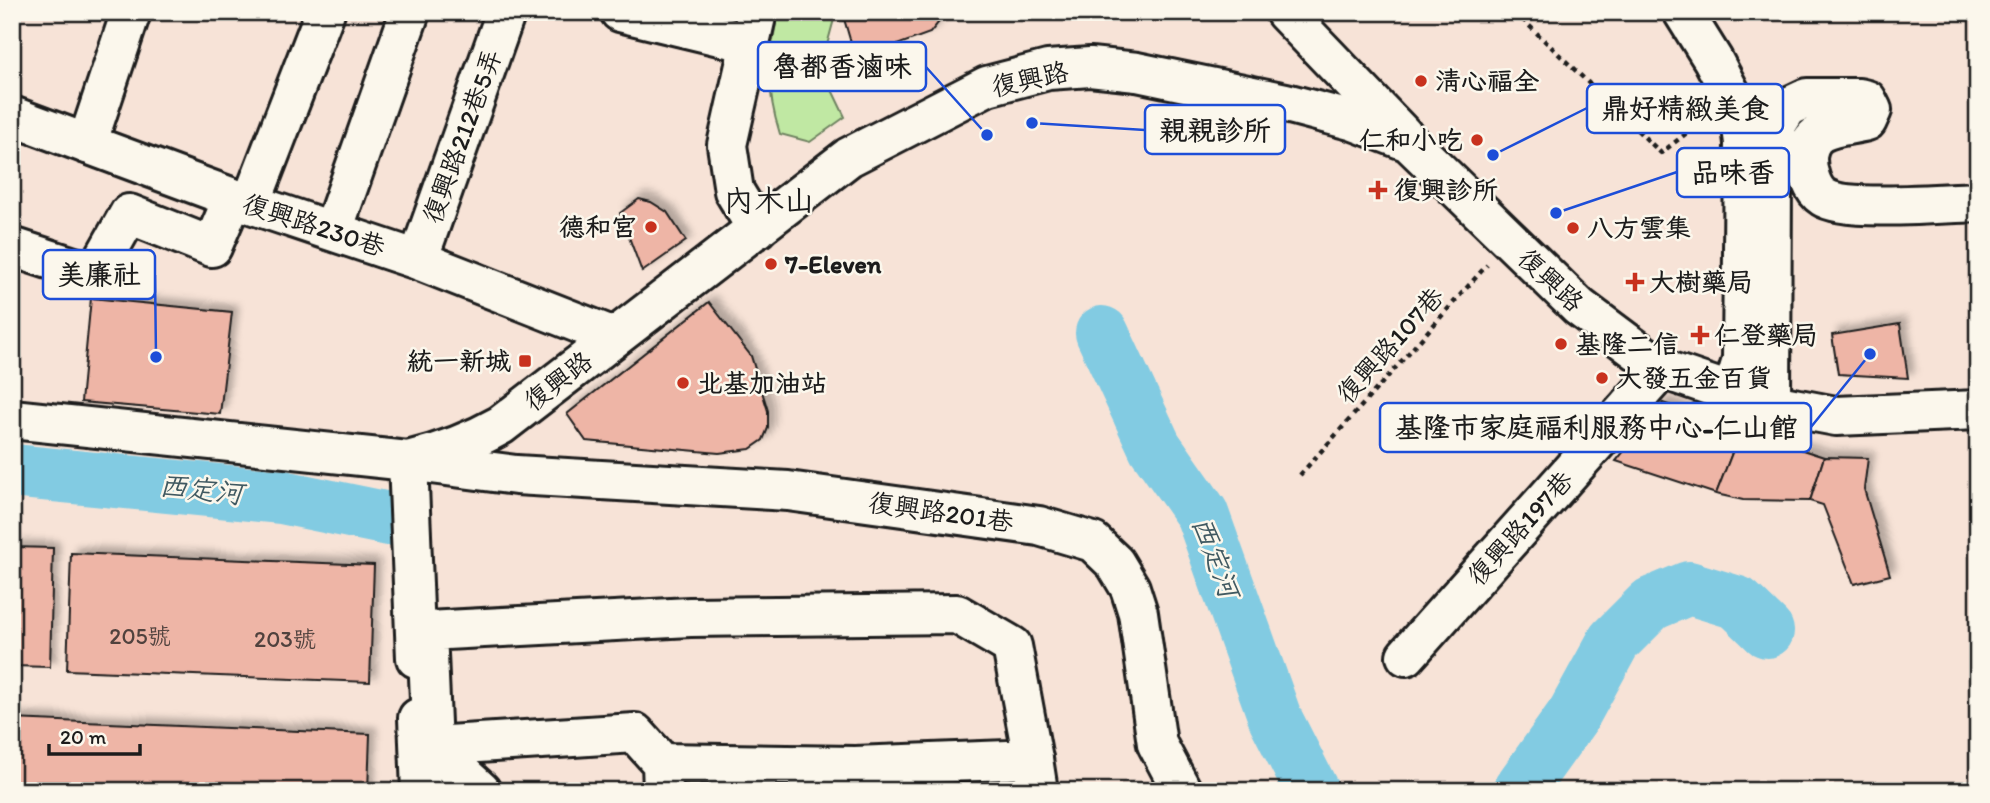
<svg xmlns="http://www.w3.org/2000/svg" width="1990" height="803" viewBox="0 0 1990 803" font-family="Itim,'LXGW WenKai TC',sans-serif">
  <defs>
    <filter id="shadow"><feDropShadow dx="6" dy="-6" stdDeviation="3.5" flood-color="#0004"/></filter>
  </defs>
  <rect width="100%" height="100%" fill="#f7e3d7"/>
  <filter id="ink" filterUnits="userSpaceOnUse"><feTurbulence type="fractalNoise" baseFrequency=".0143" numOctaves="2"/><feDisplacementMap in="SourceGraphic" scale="14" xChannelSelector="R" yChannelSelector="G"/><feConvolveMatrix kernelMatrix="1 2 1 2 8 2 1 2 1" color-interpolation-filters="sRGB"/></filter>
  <g filter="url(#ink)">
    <path fill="#c0e8a3" stroke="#6e8260" stroke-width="2" d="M779 12H836L821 67 845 117 810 142 780 134C766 90 767 57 779 12Z"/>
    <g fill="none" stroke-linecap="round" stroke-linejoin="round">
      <g stroke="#82cbe2" stroke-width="54">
        <path d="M1102 333 1155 447 1202 514 1275 718 1312 791"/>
        <path d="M12 471 282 497 389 519"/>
        <path d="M1519 791 1574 714 1614 641 1651 604 1689 588 1738 603 1767 631"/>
      </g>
    </g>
    <g fill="#eeb5a6" stroke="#1c1c1c" stroke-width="2" filter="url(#shadow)">
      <path d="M842 12H947L930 33 856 60Z"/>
      <path d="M639 199 651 202 667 212 686 241 642 272 620 213Z"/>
      <path d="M91 298 232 312 220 414 81 402Z"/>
      <path d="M709 302 751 356 768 411V428L763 440 750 449 719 453 586 441 567 414Z"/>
      <path d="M1900 324 1908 378 1838 374 1832 335Z"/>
      <path d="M1663 403 1741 430 1716 494 1616 461Z"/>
      <path d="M1741 430 1824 457 1810 501 1743 500 1716 494Z"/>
      <path d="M1824 457 1868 458 1864 489 1890 575 1854 584 1823 505 1810 501Z"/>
      <path d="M12 547 53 548 50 667 12 666Z"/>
      <path d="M71 553 374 565 370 682 67 670Z"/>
      <path d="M12 719 370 734 368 791H12Z"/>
    </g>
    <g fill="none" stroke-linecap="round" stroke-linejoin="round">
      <defs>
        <g id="minor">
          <path d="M620 12 749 43"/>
          <path d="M757 12 727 145 734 191 757 229"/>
          <path d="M1285 12 1403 135"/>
          <path d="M1683 12 1713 60 1740 112 1744 143 1742 360 1732 393"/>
          <path d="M12 116 233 198 418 260 614 337"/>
          <path d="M87 144 131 12"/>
          <path d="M251 203 325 12"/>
          <path d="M333 230 410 12"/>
          <path d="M12 247 95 274 129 214 212 247 233 198"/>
          <path d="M418 260 506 12"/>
          <path d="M1771 404 1772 174 1777 124 1788 107 1807 98H1859L1867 100 1872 110 1867 121C1841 128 1808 124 1807 159 1807 172 1812 190 1823 197 1845 212 1947 203 1978 202"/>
          <path d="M12 419 408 461C441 453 471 442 501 425L849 157 987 86 1048 70 1090 67 1137 72 1286 103 1354 121 1409 142 1579 307 1662 369 1756 401 1836 416 1978 410"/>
          <path d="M1406 656 1662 369"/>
          <path d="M416 658 408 461 516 475 788 491 1039 526 1093 542 1115 563 1130 588 1138 613 1157 744 1182 791"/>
          <path d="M418 718 421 791"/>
          <path d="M432 746 481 791"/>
          <path d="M1033 759 1038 791"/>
          <path d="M662 763 855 766 1033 759 1012 646 957 614 690 617 427 631 432 746 635 733 662 763 663 791"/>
        </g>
      </defs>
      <use href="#minor" stroke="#1c1c1c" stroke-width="44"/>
      <g stroke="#1c1c1c" stroke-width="4.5" stroke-dasharray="5 5" stroke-linecap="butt">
        <path d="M1515 12 1661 153 1706 118"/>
        <path d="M1807 12 1808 16"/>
        <path d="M1300 475 1487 265"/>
      </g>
      <use href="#minor" stroke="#fbf7ec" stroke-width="38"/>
    </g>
  </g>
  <g fill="#c8321e" stroke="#fbf7ec" stroke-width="2.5">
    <circle cx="1421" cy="81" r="7"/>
    <circle cx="1477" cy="140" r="7"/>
    <path d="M1374.5 179.5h7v7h7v7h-7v7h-7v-7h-7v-7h7z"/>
    <circle cx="651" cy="227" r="7"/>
    <circle cx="1573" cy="228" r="7"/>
    <circle cx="771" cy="264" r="7"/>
    <path d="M1631.5 271.5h7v7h7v7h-7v7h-7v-7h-7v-7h7z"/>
    <path d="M1696.5 324.5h7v7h7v7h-7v7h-7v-7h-7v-7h7z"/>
    <circle cx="1561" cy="344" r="7"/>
    <rect x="518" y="354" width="14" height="14" rx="3.5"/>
    <circle cx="1602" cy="378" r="7"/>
    <circle cx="683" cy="383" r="7"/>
  </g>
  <g text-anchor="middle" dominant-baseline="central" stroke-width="5" stroke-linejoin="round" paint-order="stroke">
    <g font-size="23" fill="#50423e">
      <text x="140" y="636">205號</text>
      <text x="285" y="639">203號</text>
    </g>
    <g font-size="26" fill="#1c1c1c" stroke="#fbf7ec">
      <text transform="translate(1030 79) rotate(-12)">復興路</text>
      <text transform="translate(462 136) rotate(-70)">復興路212巷5弄</text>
      <text transform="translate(314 225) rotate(18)">復興路230巷</text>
      <text transform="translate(1551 280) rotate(43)">復興路</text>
      <text transform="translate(1390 345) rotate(-48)">復興路107巷</text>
      <text transform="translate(558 381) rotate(-38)">復興路</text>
      <text transform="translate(941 512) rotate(8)">復興路201巷</text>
      <text transform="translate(1520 528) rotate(-48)">復興路197巷</text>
    </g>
    <g font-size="26" font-weight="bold" fill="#1c1c1c" stroke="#fbf7ec" text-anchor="start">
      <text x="1435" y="81">清心福全</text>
      <text x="1463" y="140" text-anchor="end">仁和小吃</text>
      <text x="1394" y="190">復興診所</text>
      <text x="637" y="227" text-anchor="end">德和宮</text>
      <text x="1587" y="228">八方雲集</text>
      <text x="785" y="264">7-Eleven</text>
      <text x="1649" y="282">大樹藥局</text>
      <text x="1714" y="335">仁登藥局</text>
      <text x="1575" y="344">基隆二信</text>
      <text x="511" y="361" text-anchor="end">統一新城</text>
      <text x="1616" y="378">大發五金百貨</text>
      <text x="697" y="383">北基加油站</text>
    </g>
    <g font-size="28" font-style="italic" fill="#405961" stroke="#fbf7ec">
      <text transform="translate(201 489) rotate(6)">西定河</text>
      <text transform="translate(1216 557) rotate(69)">西定河</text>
    </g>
    <g font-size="30" fill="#1c1c1c" stroke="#fbf7ec">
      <text x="769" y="200">內木山</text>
    </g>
  </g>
  <path fill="none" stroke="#1d4ed8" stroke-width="2.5" d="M987 135L926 67M1493 155L1587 108M1032 123L1145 130M1556 213L1677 172M156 357L155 275M1870 354L1811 427"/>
  <g fill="#1d4ed8" stroke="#fbf7ec" stroke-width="2.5">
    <circle cx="987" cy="135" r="7"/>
    <circle cx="1493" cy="155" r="7"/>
    <circle cx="1032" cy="123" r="7"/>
    <circle cx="1556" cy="213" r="7"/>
    <circle cx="156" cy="357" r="7"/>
    <circle cx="1870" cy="354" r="7"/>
  </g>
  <g fill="#fbf7ec" stroke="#1d4ed8" stroke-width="2.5">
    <rect x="758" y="42" width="168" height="49" rx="7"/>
    <rect x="1587" y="84" width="196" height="49" rx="7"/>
    <rect x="1145" y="105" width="140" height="49" rx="7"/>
    <rect x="1677" y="148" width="112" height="49" rx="7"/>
    <rect x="43" y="250" width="112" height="49" rx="7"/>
    <rect x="1380" y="403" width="431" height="49" rx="7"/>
  </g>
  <g font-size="28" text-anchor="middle" font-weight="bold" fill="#1c1c1c">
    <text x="842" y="76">魯都香滷味</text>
    <text x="1685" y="118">鼎好精緻美食</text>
    <text x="1215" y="140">親親診所</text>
    <text x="1733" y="182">品味香</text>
    <text x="99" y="284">美廉社</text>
    <text x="1596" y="437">基隆市家庭福利服務中心-仁山館</text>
  </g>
  <rect width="1990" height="803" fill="none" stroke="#fbf7ec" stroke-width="42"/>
  <rect x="21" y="21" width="1948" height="761" fill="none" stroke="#1c1c1c" stroke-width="2.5" filter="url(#ink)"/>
  <path d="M49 744v10h91v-10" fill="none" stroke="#1c1c1c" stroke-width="3.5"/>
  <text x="60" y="744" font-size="21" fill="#1c1c1c" stroke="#fbf7ec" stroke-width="5" paint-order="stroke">20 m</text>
</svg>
